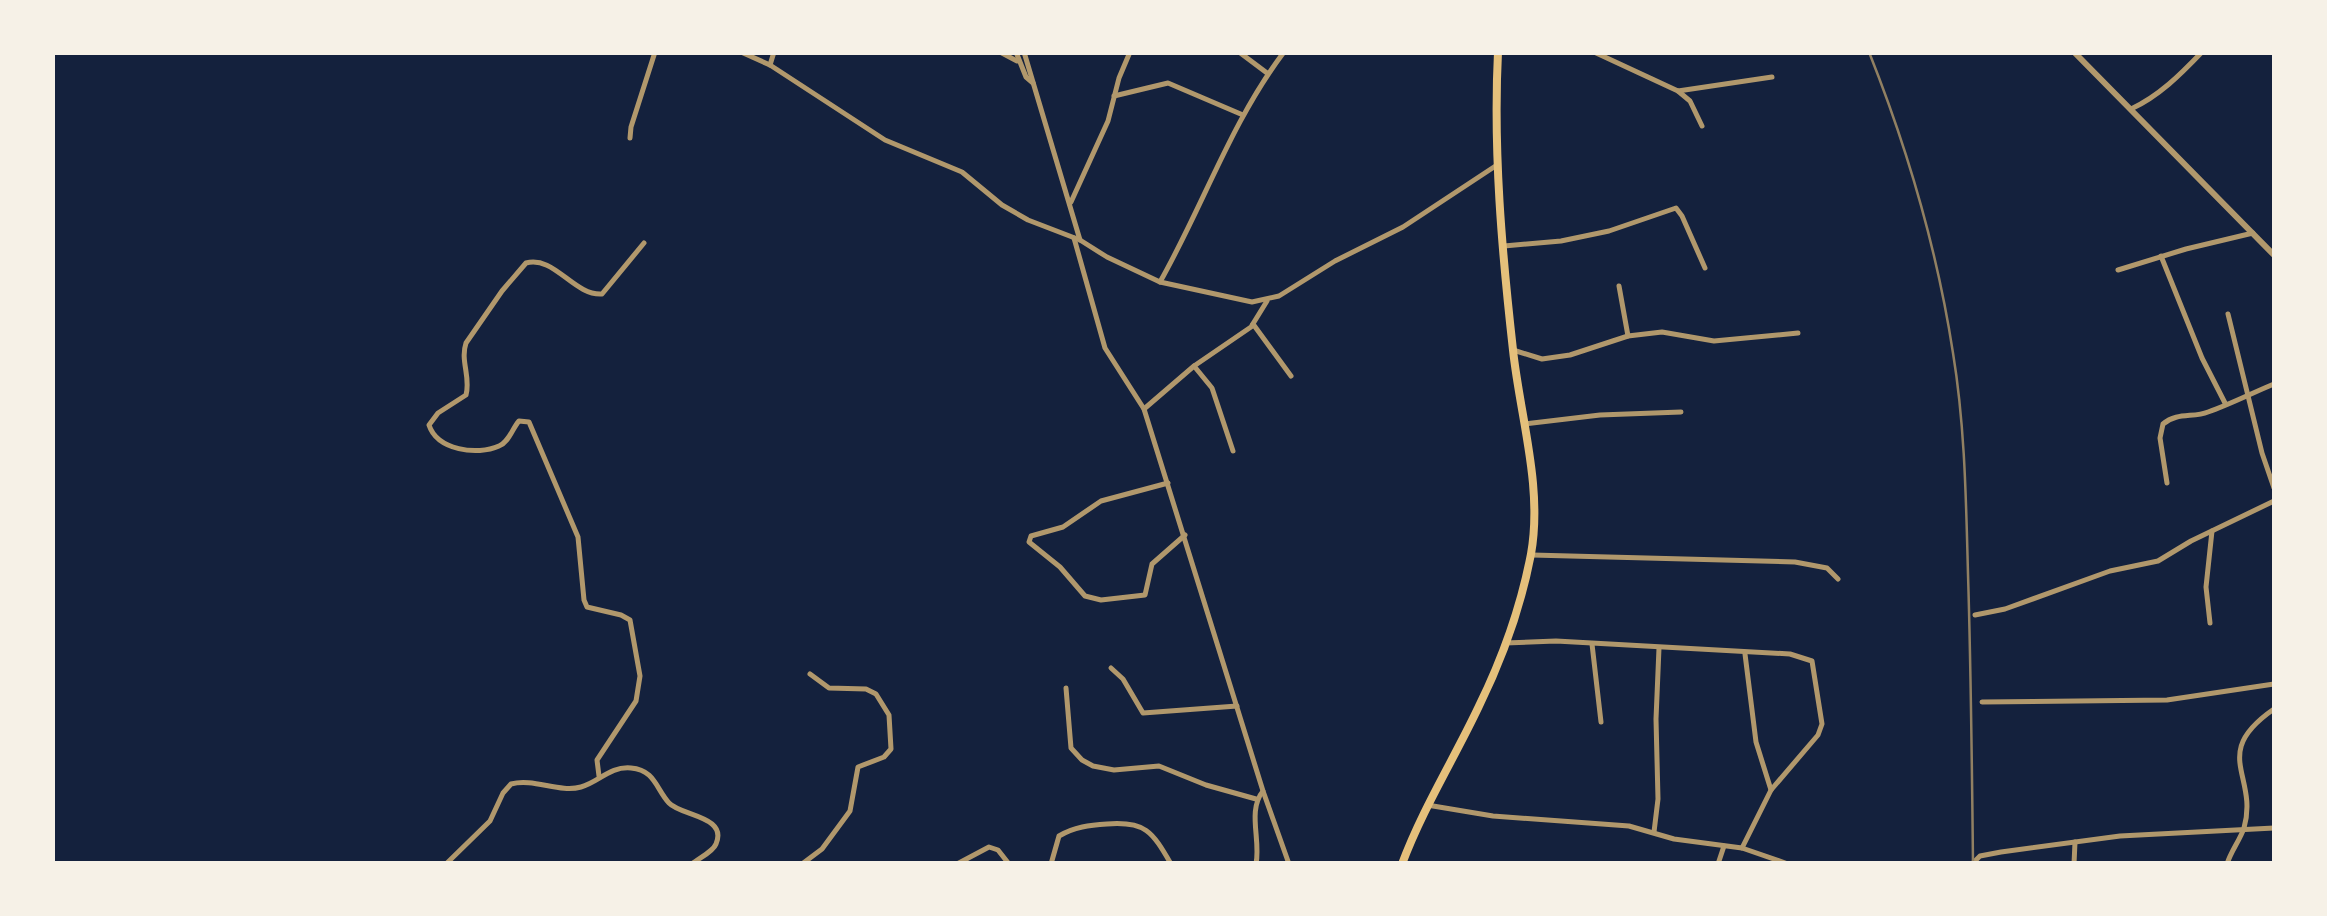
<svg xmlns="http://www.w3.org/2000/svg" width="2327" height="916" viewBox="0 0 2327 916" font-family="'PT Sans Narrow',sans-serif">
  <rect width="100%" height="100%" fill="#14213d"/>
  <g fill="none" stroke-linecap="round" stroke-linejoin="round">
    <g stroke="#b1986c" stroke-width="5">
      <path d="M741 52 770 65 885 140 962 172 1002 205 1028 220 1080 240 1107 257 1160 282 1252 302 1279 296 1335 261 1403 227 1497 165"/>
      <path d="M1000 52 1017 61"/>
      <path d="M1016 52 1026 77 1033 83"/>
      <path d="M1024 52 1080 240"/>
      <path d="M1239 52 1267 73"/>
      <path d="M1594 52 1678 91 1772 77"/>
      <path d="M770 65 774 52"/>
      <path d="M1678 91 1690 101 1702 126"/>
      <path d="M1114 96 1168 83 1243 115"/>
      <path d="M2131 109C2159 96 2180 75 2202 52"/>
      <path d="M630 138 631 127 655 52"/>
      <path d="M1071 202 1108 121 1119 78 1130 52"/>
      <path d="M1074 238 1105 348 1144 409 1263 791 1289 864"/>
      <path d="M1504 246 1561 241 1609 231 1676 208 1682 216 1705 268"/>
      <path d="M2161 256 2202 358 2225 403"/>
      <path d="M2118 270 2186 249 2253 233"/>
      <path d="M1160 282C1203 206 1231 122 1284 52"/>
      <path d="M1619 286 1628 336"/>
      <path d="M2228 314 2262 453 2274 488"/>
      <path d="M1253 324 1291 376"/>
      <path d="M1513 350 1542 359 1570 355 1628 336 1662 332 1714 341 1798 333"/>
      <path d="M1194 366 1212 388 1233 451"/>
      <path d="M1144 409 1194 366 1251 327 1267 301"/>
      <path d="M1524 424 1600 415 1681 412"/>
      <path d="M1168 483 1101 501 1063 527 1031 536 1029 542 1060 567 1085 596 1101 600 1145 595 1152 564 1185 535"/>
      <path d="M2167 483 2160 438 2163 424C2177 412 2193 418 2208 412 2231 404 2252 393 2274 384"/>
      <path d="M1532 555 1795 562 1827 568 1838 579"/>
      <path d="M1975 615 2005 609 2110 571 2158 561 2191 541 2274 501"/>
      <path d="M2210 623 2206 587 2212 531"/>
      <path d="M1505 643 1556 641 1790 654 1812 661 1822 724 1818 735 1771 790 1742 848"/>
      <path d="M1592 644 1601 722"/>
      <path d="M1745 654 1756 742 1771 790"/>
      <path d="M1111 668 1123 679 1143 713 1237 706"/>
      <path d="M1066 688 1071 748 1082 760 1093 766 1114 770 1159 766 1206 785 1256 799"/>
      <path d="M1982 702 2167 700 2274 684"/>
      <path d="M599 776 597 760 636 701 640 676 630 620 621 615 587 607 584 600 578 537 529 422 519 421C512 429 509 442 499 446 477 456 437 450 429 425L438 413 466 395C471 377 460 361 466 343L502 291 526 263C554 255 574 296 602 294L644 243"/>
      <path d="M1427 805 1493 816 1629 826 1674 839 1742 848 1788 864"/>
      <path d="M1654 832 1658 799 1656 719 1659 648"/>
      <path d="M446 864 490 821 503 793 511 784C534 778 559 793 581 787 599 782 610 766 631 768 655 770 656 789 669 803 681 816 728 816 716 844 713 852 699 858 692 864"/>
      <path d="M802 864 822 849 850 811 858 767 884 757 891 749 889 715 876 694 866 689 829 688 810 674"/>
      <path d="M957 864 989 847 998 850 1009 864"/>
      <path d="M1051 864 1059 836C1074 827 1090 825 1107 824 1145 821 1152 831 1171 864"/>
      <path d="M1256 864C1261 840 1247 811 1263 791"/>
      <path d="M1718 864 1724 846"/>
      <path d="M1972 864 1980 856 2001 852 2120 836 2274 828"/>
      <path d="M2074 864 2075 842"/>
      <path d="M2227 864C2231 851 2240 840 2244 828 2259 775 2209 754 2274 709"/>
    </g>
    <path stroke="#b1986c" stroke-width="6" d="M2074 52 2274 255"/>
    <path stroke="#e5c07b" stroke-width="8" d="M1402 864C1423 808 1454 759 1479 706 1502 659 1521 606 1531 554 1543 487 1520 416 1513 350 1502 252 1493 151 1498 52"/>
    <path stroke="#918062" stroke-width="2.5" d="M1869 52C1908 150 1937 249 1953 353 1965 426 1966 500 1968 574 1971 670 1972 767 1973 864"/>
  </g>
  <rect width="2327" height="916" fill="none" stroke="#f6f1e7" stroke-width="110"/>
</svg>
